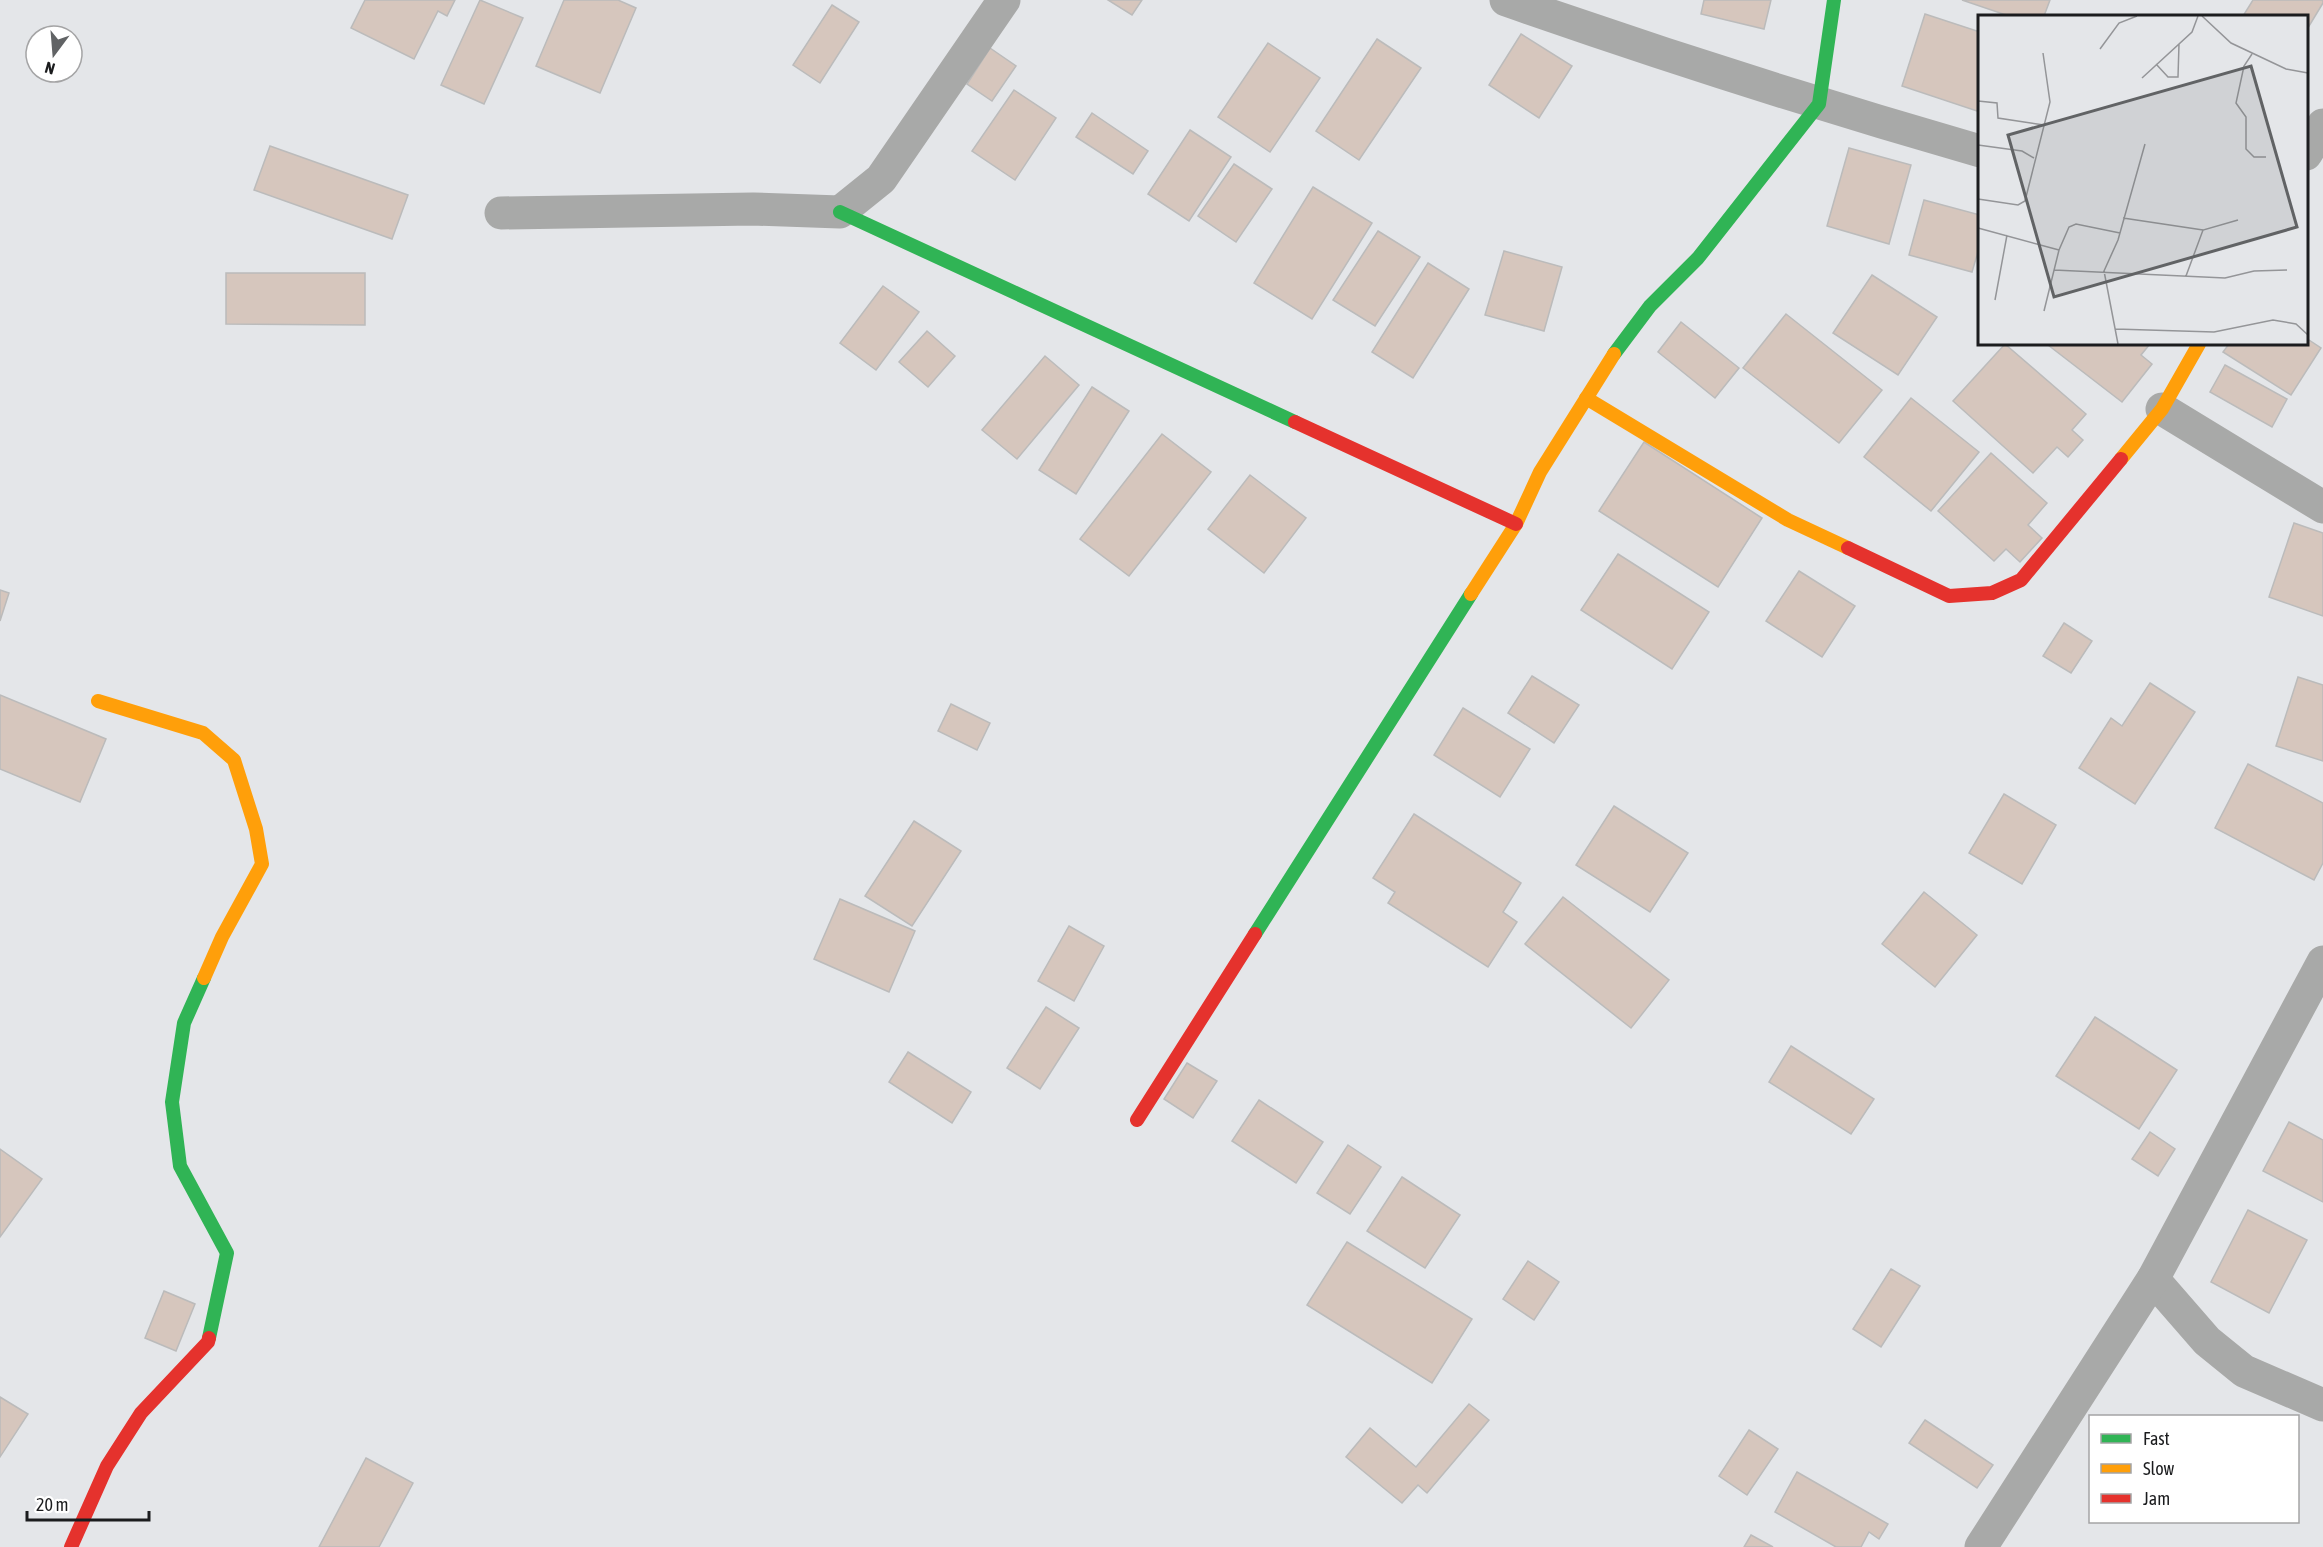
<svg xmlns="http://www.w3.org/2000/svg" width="2323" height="1547" viewBox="0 0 2323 1547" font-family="'Asap Condensed',sans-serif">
  <rect width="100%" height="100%" fill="#e4e6e9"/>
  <g fill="#d6c6bd" stroke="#bbb" stroke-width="1.5">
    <path d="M365 0H455L447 16 438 11 414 59 351 28Z"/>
    <path d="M480 0 523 18 484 104 441 85Z"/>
    <path d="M564 0H618L636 8 600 93 536 66Z"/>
    <path d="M1108 0H1142L1132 15Z"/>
    <path d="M1704 0H1771L1764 29 1701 14Z"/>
    <path d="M1962 0H2050L2044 16H2009Z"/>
    <path d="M2253 0H2323V3L2306 31V16H2243Z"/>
    <path d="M832 5 859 22 820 83 793 65Z"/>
    <path d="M1925 14 1980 32V112L1902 86Z"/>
    <path d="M1521 34 1572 66 1539 118 1489 85Z"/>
    <path d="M1377 39 1421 68 1359 160 1316 131Z"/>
    <path d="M1268 43 1320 78 1270 152 1218 117Z"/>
    <path d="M990 48 1016 66 992 101 967 84Z"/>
    <path d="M1014 90 1056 118 1015 180 972 151Z"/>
    <path d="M1092 113 1148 151 1133 174 1076 137Z"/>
    <path d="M1190 130 1231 157 1189 221 1148 194Z"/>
    <path d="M270 146 408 195 392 239 254 190Z"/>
    <path d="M1849 148 1911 165 1889 244 1827 226Z"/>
    <path d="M1234 164 1272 189 1236 242 1198 216Z"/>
    <path d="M1313 187 1372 223 1312 319 1254 283Z"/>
    <path d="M1924 200 1980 215V245L1972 272 1909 255Z"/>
    <path d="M1378 231 1420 257 1375 326 1333 300Z"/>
    <path d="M1504 251 1562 267 1544 331 1485 315Z"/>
    <path d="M1428 263 1469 289 1413 378 1372 352Z"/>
    <path d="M226 273H365V325L226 324Z"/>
    <path d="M1872 275 1937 317 1898 375 1833 333Z"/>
    <path d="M883 286 919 312 876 370 840 343Z"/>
    <path d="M1786 314 1882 390 1839 443 1743 368Z"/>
    <path d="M1681 322 1739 368 1715 398 1658 352Z"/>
    <path d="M927 331 955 356 928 387 899 362Z"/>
    <path d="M2306 338 2321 348 2291 395 2223 352 2229 344H2306Z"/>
    <path d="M2005 344 2086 414 2072 430 2083 440 2068 457 2057 447 2033 473 1953 401Z"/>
    <path d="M2049 344H2150L2141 355 2152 364 2122 402 2048 345Z"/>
    <path d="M1045 356 1079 385 1017 459 982 430Z"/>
    <path d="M2225 365 2287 399 2272 427 2210 392Z"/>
    <path d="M1092 387 1129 411 1076 494 1039 470Z"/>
    <path d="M1911 398 1979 452 1931 511 1864 457Z"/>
    <path d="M1162 434 1211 472 1129 576 1080 539Z"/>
    <path d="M1644 442 1762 518 1718 587 1599 511Z"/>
    <path d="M1991 453 2047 503 2028 525 2042 538 2020 562 2006 549 1994 561 1938 511Z"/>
    <path d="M1250 475 1306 518 1264 573 1208 529Z"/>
    <path d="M2294 523 2323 533V616L2269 597Z"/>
    <path d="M1618 554 1709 612 1672 669 1581 610Z"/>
    <path d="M1799 571 1855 606 1822 657 1766 621Z"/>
    <path d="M0 590 9 593 0 621Z"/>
    <path d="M2064 623 2092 641 2071 673 2043 656Z"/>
    <path d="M1532 676 1579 705 1554 743 1508 713Z"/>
    <path d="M2298 677 2323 685V761L2276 746Z"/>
    <path d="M2150 683 2195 712 2135 804 2079 768 2111 718 2122 726Z"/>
    <path d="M0 695 106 739 80 802 0 769Z"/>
    <path d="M951 704 990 723 977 750 938 731Z"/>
    <path d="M1463 708 1530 749 1500 797 1434 755Z"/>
    <path d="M2248 764 2323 803V863L2314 880 2215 828Z"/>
    <path d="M2004 794 2056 825 2022 884 1969 853Z"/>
    <path d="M1614 806 1688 853 1650 912 1576 865Z"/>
    <path d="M1414 814 1521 883 1503 912 1517 922 1488 967 1388 903 1395 892 1373 878Z"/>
    <path d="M914 821 961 851 912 926 865 896Z"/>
    <path d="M1924 892 1977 935 1935 987 1882 944Z"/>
    <path d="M1563 897 1669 980 1631 1028 1525 944Z"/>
    <path d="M840 899 915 931 889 992 814 959Z"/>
    <path d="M1069 926 1104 946 1074 1001 1038 981Z"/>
    <path d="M1046 1007 1079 1028 1040 1089 1007 1068Z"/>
    <path d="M2095 1017 2177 1070 2139 1129 2056 1076Z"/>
    <path d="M1791 1046 1874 1099 1851 1134 1769 1082Z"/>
    <path d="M908 1052 971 1092 952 1123 889 1082Z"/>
    <path d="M1187 1063 1217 1081 1193 1118 1164 1099Z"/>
    <path d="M1259 1100 1323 1142 1296 1183 1232 1141Z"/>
    <path d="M2289 1122 2323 1140V1202L2263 1171Z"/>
    <path d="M2150 1132 2175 1149 2158 1176 2132 1159Z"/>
    <path d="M1348 1145 1381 1167 1350 1214 1317 1193Z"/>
    <path d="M0 1149 42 1179 0 1237Z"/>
    <path d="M1402 1177 1460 1215 1425 1268 1367 1231Z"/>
    <path d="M2248 1210 2307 1240 2269 1313 2211 1282Z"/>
    <path d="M1347 1242 1472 1319 1432 1383 1307 1305Z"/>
    <path d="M1528 1261 1559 1282 1534 1320 1503 1299Z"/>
    <path d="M1891 1269 1920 1286 1881 1347 1853 1329Z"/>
    <path d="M164 1291 195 1304 176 1351 145 1338Z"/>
    <path d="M0 1397 28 1414 0 1457Z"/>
    <path d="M1469 1404 1489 1420 1427 1493 1418 1485 1402 1503 1346 1457 1370 1428 1416 1467Z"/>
    <path d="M1925 1420 1993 1465 1977 1488 1909 1443Z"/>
    <path d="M1749 1430 1778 1449 1747 1495 1719 1476Z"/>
    <path d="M366 1458 413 1483 379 1547H319Z"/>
    <path d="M1797 1472 1888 1524 1879 1539 1869 1532 1861 1547H1836L1775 1512Z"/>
    <path d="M1751 1535 1773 1547H1744Z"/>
  </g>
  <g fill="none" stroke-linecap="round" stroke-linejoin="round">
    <g stroke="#a8a9a8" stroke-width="33">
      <path d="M1506 0C1663 55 1820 105 1980 151"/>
      <path d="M2306 154 2323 125"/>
      <path d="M501 213 753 209 840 212 881 179 1004 0"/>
      <path d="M2162 409 2323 507"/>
      <path d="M2153 1279 2207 1341 2244 1371 2323 1405"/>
      <path d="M1981 1547 2153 1279 2323 962"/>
    </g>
    <g stroke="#30b455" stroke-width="14">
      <path d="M840 212 1295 422"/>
      <path d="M1614 354 1650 306 1698 258 1819 104 1834 0"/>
      <path d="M1255 934 1471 594"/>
      <path d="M204 978 184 1023 172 1102 180 1166 227 1253 209 1338"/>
    </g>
    <g stroke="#ff9f0a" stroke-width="14">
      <path d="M1586 398 1788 520 1848 548"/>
      <path d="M2121 459 2162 409 2199 344"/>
      <path d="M1471 594 1516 524 1540 472 1614 354"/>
      <path d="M98 701 203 733 234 760 256 829 262 864 222 937 204 978"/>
    </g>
    <g stroke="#e5322d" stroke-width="14">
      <path d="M1295 422 1516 524"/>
      <path d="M1848 548 1949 596 1992 593 2021 580 2121 459"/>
      <path d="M1137 1120 1255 934"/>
      <path d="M71 1547 107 1466 141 1413 208 1342 209 1338"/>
    </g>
  </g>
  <g transform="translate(1978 15)">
    <rect width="330" height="330" fill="#e4e6e9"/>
    <path fill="none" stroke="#949598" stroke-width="1.5" d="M224 1 253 28 308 54 330 58M122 34 141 8 159 1M274 39 266 51 258 88 268 102V134L276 142H288M178 49 190 62H200L201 29M164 63 214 17 220 1M0 86 19 88 20 103 66 110M0 130 44 136 56 143M0 184 40 190 47 186 72 87 65 38M145 203 225 215M0 213 81 235M76 255 247 263 276 256 309 255M208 261 225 215 260 205M17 285 29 220M66 296 81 235 91 212 98 209 142 218M137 314 236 317 295 305 318 309 330 320M140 329 126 256 140 225 167 129"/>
    <path fill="#616365" fill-opacity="0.15" stroke="#616365" stroke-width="3" d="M273 51 319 212 76 282 30 120Z"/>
    <rect width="330" height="330" fill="none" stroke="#1b1c1e" stroke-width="3"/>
  </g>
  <rect x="2089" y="1415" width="210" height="108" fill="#ffffff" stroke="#a4a4a5" stroke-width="1.5"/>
  <rect x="2101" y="1434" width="30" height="9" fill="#30b455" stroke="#a4a4a5" stroke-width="1.5"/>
  <text x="2143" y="1445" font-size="18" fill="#1b1c1e">Fast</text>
  <rect x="2101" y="1464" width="30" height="9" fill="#ff9f0a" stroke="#a4a4a5" stroke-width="1.5"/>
  <text x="2143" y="1475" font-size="18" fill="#1b1c1e">Slow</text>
  <rect x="2101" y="1494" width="30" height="9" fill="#e5322d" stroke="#a4a4a5" stroke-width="1.5"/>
  <text x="2143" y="1505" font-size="18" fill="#1b1c1e">Jam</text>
  <g transform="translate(54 54) rotate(196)"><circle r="28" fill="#ffffff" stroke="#a4a4a5" stroke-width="1.5"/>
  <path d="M0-4.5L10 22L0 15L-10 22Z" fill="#616365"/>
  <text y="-9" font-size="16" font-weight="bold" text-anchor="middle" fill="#1b1c1e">N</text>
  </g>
  <path d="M27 1511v9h122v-9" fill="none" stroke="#1b1c1e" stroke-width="3"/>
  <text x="36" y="1511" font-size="18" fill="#1b1c1e" stroke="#ffffff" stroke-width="4.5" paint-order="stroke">20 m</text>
</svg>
